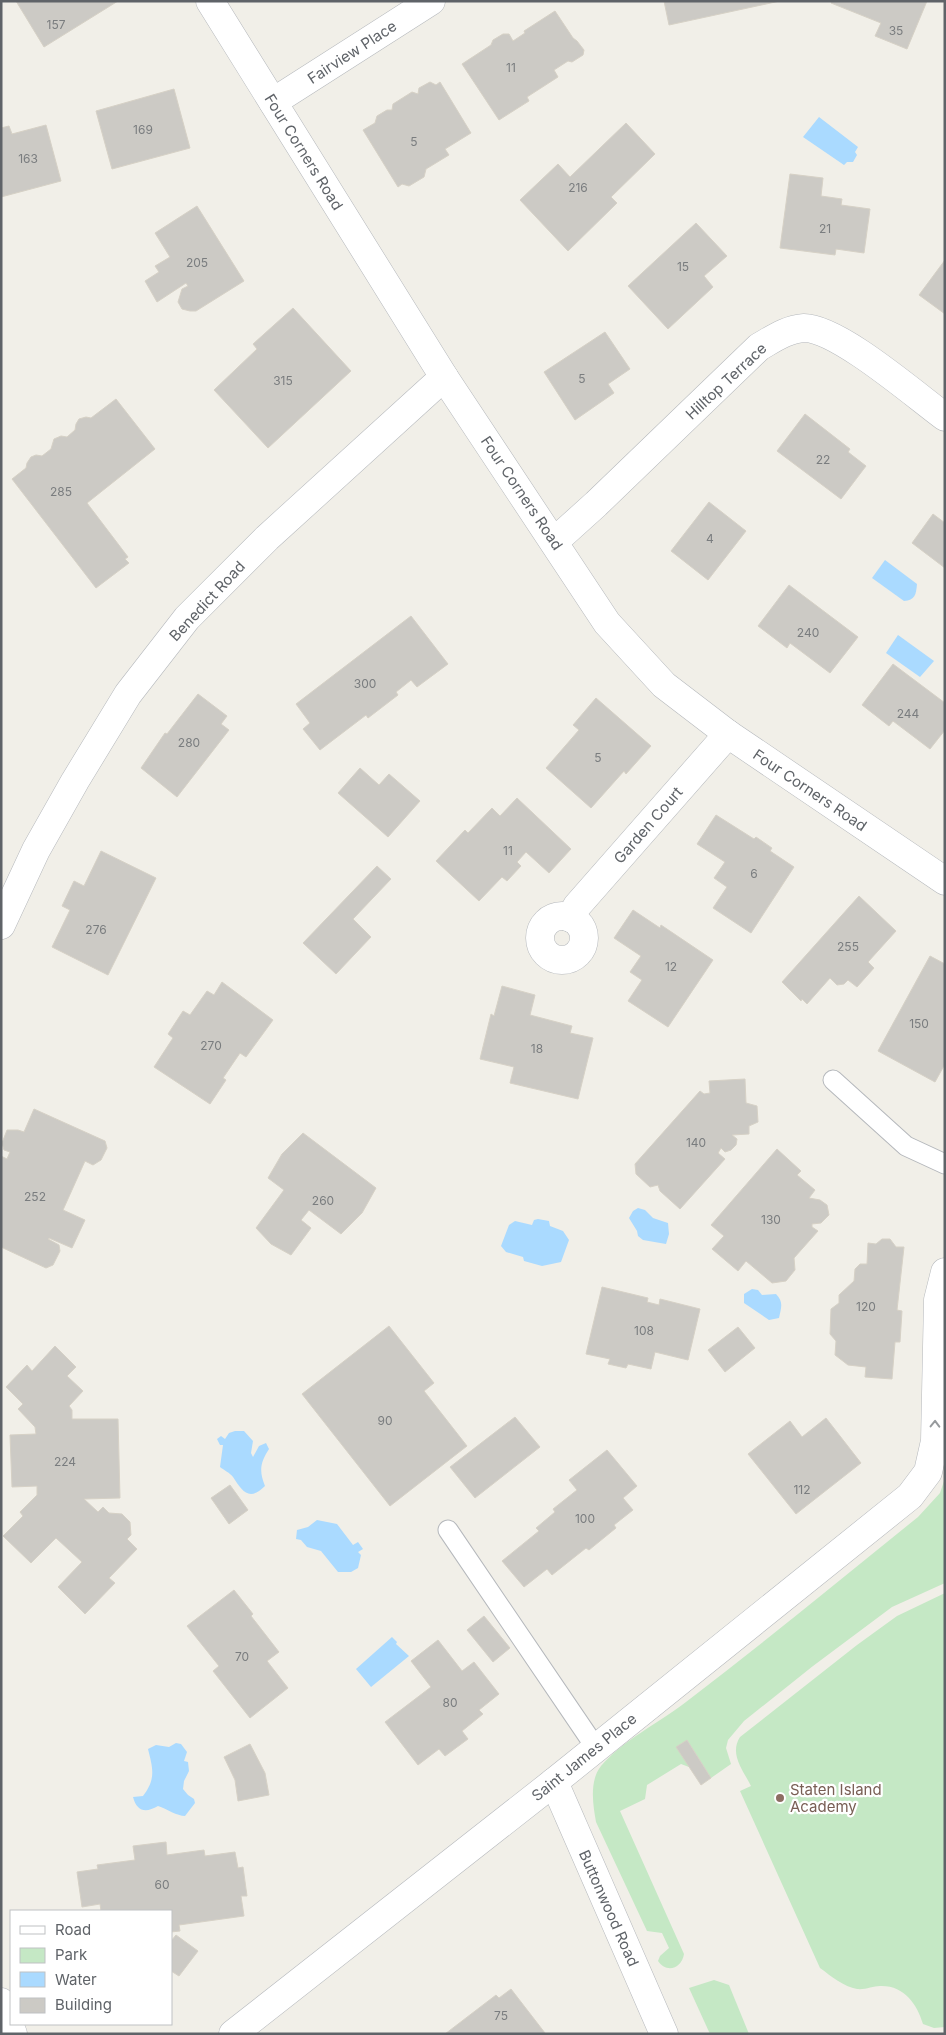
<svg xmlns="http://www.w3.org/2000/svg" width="946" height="2035" viewBox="0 0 946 2035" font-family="Inter,sans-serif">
  <rect width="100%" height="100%" fill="#f1efe8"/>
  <g fill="#c5e8c5">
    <path d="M945 1478V1583L892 1607 813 1666 744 1721 728 1740 726 1748 731 1764 711 1778 687 1740 689 1767 681 1764 647 1785 645 1799 620 1811 684 1954C682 1968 667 1974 658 1961L660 1956 669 1948 662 1933 647 1931 596 1822C593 1805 589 1781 601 1766 622 1741 660 1722 686 1702 765 1642 841 1579 918 1517L940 1493Z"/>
    <path d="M945 1593V2027L934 2028 923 2024C917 2004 904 1985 880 1986 873 1986 865 1990 857 1989 844 1987 831 1976 820 1968L740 1791 751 1786C743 1770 729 1754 740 1737L857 1645 897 1616Z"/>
    <path d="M714 1980 729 1985 749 2034H710L689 1988Z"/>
  </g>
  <g fill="#aadaff">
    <path d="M819 117 858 147 855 152 857 155 853 162H847L844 165 803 137Z"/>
    <path d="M885 560 917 584C916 595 915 600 904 601L872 578Z"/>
    <path d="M898 635 934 661 920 677 886 653Z"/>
    <path d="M638 1208 645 1210 653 1218 668 1223 669 1234 666 1244 643 1240 638 1236 637 1231 629 1218 633 1211Z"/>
    <path d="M538 1219 549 1221 550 1226 563 1231 569 1240 561 1262 542 1266 524 1261 523 1257 506 1252 501 1246 509 1225 515 1221 532 1225 534 1220Z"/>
    <path d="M752 1289 758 1290 762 1295 776 1294C784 1302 781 1308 779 1318L769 1320 744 1303V1294Z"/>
    <path d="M235 1431H244L253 1441 251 1453 253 1457 259 1446 266 1443 269 1449C260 1463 259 1471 265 1486 249 1502 242 1491 233 1477 230 1473 224 1470 220 1467L223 1445H220L217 1439 221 1436 225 1439 229 1433Z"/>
    <path d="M317 1520 337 1524 353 1545 358 1542 363 1549 358 1552 361 1555 358 1568 351 1572H338L321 1551 307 1547 301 1540 296 1539 297 1530 308 1527Z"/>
    <path d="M392 1637 397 1642 396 1644 409 1656 371 1687 356 1669Z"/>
    <path d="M176 1743 181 1744 187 1752 184 1761 188 1762 189 1771 184 1781 183 1789 188 1795 194 1799 195 1803 185 1816C177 1816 167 1809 158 1806 146 1813 137 1812 133 1797L143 1796C156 1779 153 1769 148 1749L156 1745 169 1747Z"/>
  </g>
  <g fill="#cccac5" stroke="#d6d1c6">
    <path d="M16 1H118L44 47Z"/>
    <path d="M664 1H780L669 25Z"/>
    <path d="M832 1H927L907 49 875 36 881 23 831 3Z"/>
    <path d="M555 11 573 38 577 41 584 50 583 55 572 62 568 61 554 70 558 77 527 97 529 101 499 120 462 64 491 45 493 40 503 34H509L513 41 525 33 524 31Z"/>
    <path d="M430 82 436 85 440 82 471 133 445 149 449 155 426 169 424 177 409 186 402 184 398 187 363 130 375 123 377 116 387 110H392L393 104 412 92 418 94 419 88Z"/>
    <path d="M174 89 190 148 112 169 96 111Z"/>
    <path d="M626 123 655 154 611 197 617 203 568 251 520 200 558 164 570 177Z"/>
    <path d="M46 125 61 181 1 197V128L9 126 12 134Z"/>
    <path d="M790 174 823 178 821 196 842 199 841 205 870 209 864 253 836 249 835 255 780 248Z"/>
    <path d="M197 206 244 281 196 311H190L182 309 178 302 182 289 188 286 186 283 157 302 145 281 159 272 155 266 170 257 155 233Z"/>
    <path d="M696 223 727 256 704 276 713 287 668 329 628 286Z"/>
    <path d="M945 260V314L919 295Z"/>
    <path d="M293 308 351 371 268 448 214 390 257 349 253 344Z"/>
    <path d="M605 332 630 369 608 384 614 393 575 420 544 372Z"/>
    <path d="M116 399 155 449 87 503 128 557 125 559 129 563 96 588 12 479 26 468 27 463 31 457 36 455 42 456 51 449 54 439 61 436 67 437 75 430 76 424 79 419 86 417 91 418Z"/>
    <path d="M805 414 850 449 848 452 866 466 841 499 777 451Z"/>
    <path d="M709 502 746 531 708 580 671 551Z"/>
    <path d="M933 514 945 523V568L912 543Z"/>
    <path d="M789 585 858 637 830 673 790 643 787 648 758 626Z"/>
    <path d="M411 616 448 664 417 687 411 680 396 692 398 695 368 718 366 715 320 750 303 729 310 723 296 704Z"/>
    <path d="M893 664 945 703V730L930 749 893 721 889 726 862 705Z"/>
    <path d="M198 694 227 716 221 724 229 730 177 797 141 768 165 733 167 734Z"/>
    <path d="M596 698 651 746 626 774 624 771 591 808 546 768 579 730 573 725Z"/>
    <path d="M360 768 379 785 389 774 420 801 388 837 338 793Z"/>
    <path d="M517 798 571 849 549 873 526 852 517 862 521 866 507 881 502 877 479 901 436 861 465 830 468 833 492 808 500 816Z"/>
    <path d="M716 815 754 839 756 837 772 848 770 851 794 867 751 933 713 908 727 887 714 878 725 862 697 844Z"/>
    <path d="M101 851 156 878 108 975 52 947 70 910 62 906 74 881 84 886Z"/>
    <path d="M377 866 391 879 353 919 371 937 336 974 303 943Z"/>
    <path d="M859 896 896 931 868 962 874 968 857 987 848 980 844 984 837 985 830 978 807 1004 802 999 801 1001 782 982Z"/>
    <path d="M633 910 660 928 661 925 713 960 668 1027 628 1001 642 980 630 972 641 956 614 938Z"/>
    <path d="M930 956 945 964V1064L935 1082 878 1051Z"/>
    <path d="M222 982 273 1020 246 1057 240 1053 223 1078 226 1080 210 1104 154 1067 173 1038 168 1034 183 1011 190 1015 207 991 214 995Z"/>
    <path d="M502 986 535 995 530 1015 572 1026 570 1033 593 1038 578 1099 510 1083 514 1067 480 1059 491 1014 494 1016Z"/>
    <path d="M745 1079 746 1103 757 1106 758 1122 749 1126V1134L732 1135 737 1139 736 1145 731 1150 725 1152 721 1148 718 1153 725 1159 680 1209 660 1191 658 1185 650 1187 636 1174 635 1164 700 1091 704 1094 710 1093 709 1081Z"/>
    <path d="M34 1109 105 1141 107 1148 101 1160 93 1165 85 1161 63 1210 85 1220 72 1248 49 1238 48 1239 59 1245 60 1251 53 1265 46 1268 1 1247V1156L7 1159 10 1152 4 1150 2 1143 7 1130H18L24 1132Z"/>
    <path d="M303 1133 376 1188 362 1213 341 1234 309 1210 301 1220 311 1228 291 1255 271 1244 256 1228 284 1190 268 1178 282 1154Z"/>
    <path d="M777 1149 801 1171 797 1175 815 1190 809 1198 820 1200 827 1205 829 1215 821 1223 812 1224V1227L818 1231 794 1258 795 1270 786 1281 772 1283 746 1261 738 1271 712 1249 724 1236 711 1225Z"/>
    <path d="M882 1239H890L896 1247H904L897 1310 902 1311 900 1342H895L892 1379 865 1377 866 1367 848 1365 835 1355 836 1341 830 1334 831 1309 839 1303V1295L854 1281 855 1269 860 1264H867L868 1243 876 1244Z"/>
    <path d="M602 1287 648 1298 647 1302 659 1305 660 1299 700 1309 688 1360 655 1352 651 1369 628 1364 626 1368 608 1364 610 1359 586 1354Z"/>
    <path d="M389 1326 434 1383 424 1391 467 1446 390 1506 302 1394Z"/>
    <path d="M738 1327 755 1348 725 1372 708 1350Z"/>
    <path d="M55 1346 76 1367 67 1376 83 1391 69 1406 72 1410V1419H118L120 1498 84 1499 98 1512 103 1507 109 1513 122 1514 130 1522 131 1535 127 1539 137 1549 109 1578 115 1583 85 1614 58 1587 82 1562 56 1538 31 1563 3 1536 23 1516 20 1512 37 1495V1486L12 1487 10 1435 36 1434 35 1427 18 1409 23 1404 6 1387 27 1365 32 1371Z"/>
    <path d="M515 1417 540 1447 475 1498 450 1467Z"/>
    <path d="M826 1418 861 1463 796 1514 748 1454 790 1421 802 1437Z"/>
    <path d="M607 1450 637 1486 623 1498 633 1510 614 1525 616 1528 589 1550 586 1548 552 1575 547 1569 524 1587 502 1561 539 1531 536 1528 555 1512 553 1509 577 1490 569 1480Z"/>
    <path d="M230 1485 248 1510 229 1524 211 1498Z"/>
    <path d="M234 1590 253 1614 251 1616 279 1652 267 1661 288 1688 250 1718 213 1671 219 1666 187 1626Z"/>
    <path d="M484 1616 510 1648 493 1662 467 1630Z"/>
    <path d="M438 1640 462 1671 474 1662 499 1694 479 1710 483 1714 462 1731 468 1739 445 1756 439 1749 418 1765 385 1722 431 1687 411 1661Z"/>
    <path d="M687 1740 711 1778 701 1785 676 1747Z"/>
    <path d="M250 1744 265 1773 269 1795 238 1801 235 1780 224 1757Z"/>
    <path d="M166 1842 167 1855 204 1850 205 1856 235 1852 238 1868 243 1867 247 1896H241L244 1916 179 1925 180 1931 171 1932V1911H101L100 1904 82 1907 77 1872 98 1869 97 1865 135 1860 133 1846Z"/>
    <path d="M176 1935 198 1951 179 1976 171 1971V1941Z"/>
    <path d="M511 1989 545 2033 544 2034H445L496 1995 499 1998Z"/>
  </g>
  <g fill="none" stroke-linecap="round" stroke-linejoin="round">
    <defs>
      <g id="lane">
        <path d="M833 1080 906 1146 945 1164"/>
        <path d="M448 1530 596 1748"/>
      </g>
      <g id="street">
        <path d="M210 1 444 377 607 623 664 685 728 734 945 881"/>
        <path d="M273 102 431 1"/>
        <path d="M555 541 596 504 759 347C773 339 787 329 804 328 838 328 915 395 945 417"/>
        <circle cx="562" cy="938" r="22"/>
        <path d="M570 918 577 906 728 734"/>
        <path d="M1 925 36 850 75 781 128 694 187 618 267 538 444 377"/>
        <path d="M554 1782 664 2034"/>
        <path d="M1 2002 13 2034"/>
        <path d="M233 2034 554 1782 910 1496 928 1472 935 1441 938 1300 945 1272"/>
      </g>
    </defs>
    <use href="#lane" stroke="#b5b8bc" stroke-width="21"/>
    <use href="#street" stroke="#b5b8bc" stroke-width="29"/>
    <use href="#lane" stroke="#fff" stroke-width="19"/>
    <use href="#street" stroke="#fff" stroke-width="28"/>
  </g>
  <defs><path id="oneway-chevron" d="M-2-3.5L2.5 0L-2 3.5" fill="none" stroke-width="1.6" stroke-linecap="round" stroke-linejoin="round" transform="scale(1.25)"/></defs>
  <use stroke="#979a9d" href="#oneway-chevron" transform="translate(935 1424) rotate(-89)"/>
  <circle fill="#8d6e63" stroke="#fff" stroke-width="2" cx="780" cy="1798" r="5"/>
  <g text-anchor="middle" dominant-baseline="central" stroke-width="4.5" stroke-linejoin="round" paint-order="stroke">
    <g font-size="12" fill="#7a7d7f">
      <text x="56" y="24">157</text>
      <text x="896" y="30">35</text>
      <text x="511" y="67">11</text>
      <text x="143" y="129">169</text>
      <text x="414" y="141">5</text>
      <text x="28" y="158">163</text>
      <text x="578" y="187">216</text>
      <text x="825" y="228">21</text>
      <text x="197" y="262">205</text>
      <text x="683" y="266">15</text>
      <text x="582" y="378">5</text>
      <text x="283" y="380">315</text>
      <text x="823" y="459">22</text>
      <text x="61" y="491">285</text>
      <text x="710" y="538">4</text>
      <text x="808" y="632">240</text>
      <text x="365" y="683">300</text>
      <text x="908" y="713">244</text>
      <text x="189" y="742">280</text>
      <text x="598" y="757">5</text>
      <text x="508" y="850">11</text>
      <text x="754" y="873">6</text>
      <text x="96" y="929">276</text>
      <text x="848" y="946">255</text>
      <text x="671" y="966">12</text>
      <text x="919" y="1023">150</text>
      <text x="211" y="1045">270</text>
      <text x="537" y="1048">18</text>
      <text x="696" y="1142">140</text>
      <text x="35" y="1196">252</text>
      <text x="323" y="1200">260</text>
      <text x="771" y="1219">130</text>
      <text x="866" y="1306">120</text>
      <text x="644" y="1330">108</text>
      <text x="385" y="1420">90</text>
      <text x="65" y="1461">224</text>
      <text x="802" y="1489">112</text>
      <text x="585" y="1518">100</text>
      <text x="242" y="1656">70</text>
      <text x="450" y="1702">80</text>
      <text x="162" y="1884">60</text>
      <text x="501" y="2015">75</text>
    </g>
    <g font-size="15" fill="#5f6368" stroke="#fff">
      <text transform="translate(352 52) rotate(-33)">Fairview Place</text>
      <text transform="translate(304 152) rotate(58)">Four Corners Road</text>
      <text transform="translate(726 381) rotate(-43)">Hilltop Terrace</text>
      <text transform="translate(522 493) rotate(56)">Four Corners Road</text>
      <text transform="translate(207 601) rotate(-47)">Benedict Road</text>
      <text transform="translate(810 790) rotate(34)">Four Corners Road</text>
      <text transform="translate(648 825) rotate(-49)">Garden Court</text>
      <text transform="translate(584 1757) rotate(-39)">Saint James Place</text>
      <text transform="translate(609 1908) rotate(66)">Buttonwood Road</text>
    </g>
    <g font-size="15" fill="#785e54" stroke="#fff" text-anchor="start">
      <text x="790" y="1789">Staten Island<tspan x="790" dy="17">Academy</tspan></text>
    </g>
  </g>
  <rect width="946" height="2035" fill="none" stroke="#5f6368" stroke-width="5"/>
  <rect x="10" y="1910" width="162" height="115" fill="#ffffff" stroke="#bfc1c3"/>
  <rect x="20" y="1926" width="25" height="8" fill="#ffffff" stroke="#bfc1c3"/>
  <text x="55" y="1935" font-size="15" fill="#5f6368">Road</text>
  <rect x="20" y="1948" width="25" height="15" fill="#c5e8c5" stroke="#bfc1c3"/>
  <text x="55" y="1960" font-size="15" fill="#5f6368">Park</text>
  <rect x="20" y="1972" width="25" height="15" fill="#aadaff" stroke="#bfc1c3"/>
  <text x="55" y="1985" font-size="15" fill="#5f6368">Water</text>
  <rect x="20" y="1998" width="25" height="15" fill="#cccac5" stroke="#bfc1c3"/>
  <text x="55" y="2010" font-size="15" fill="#5f6368">Building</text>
</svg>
